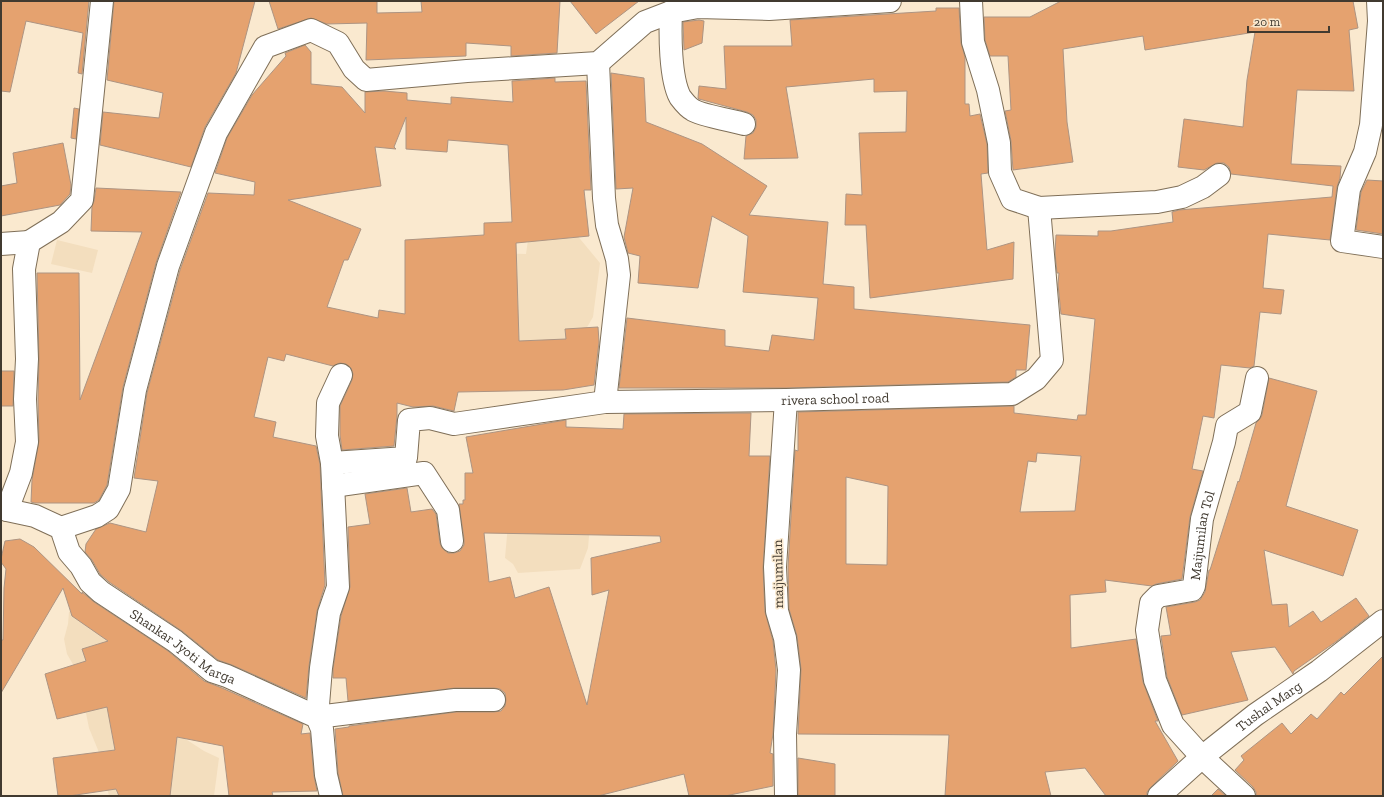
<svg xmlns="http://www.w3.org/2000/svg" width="1384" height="797" viewBox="0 0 1384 797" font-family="'Zilla Slab',serif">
  <rect width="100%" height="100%" fill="#fae9cf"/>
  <g fill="#f3debe">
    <path d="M529 233 576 234 600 263 593 317 586 329 514 368 494 253 526 254Z"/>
    <path d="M57 240 98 250 92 273 51 264Z"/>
    <path d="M511 491 593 492 588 548 580 569 518 573 513 564 505 558Z"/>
    <path d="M86 593 203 662 205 685 170 729 204 751 219 758 214 796H109L98 750 89 728 78 673 67 654 64 639 68 624 69 612 77 605Z"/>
  </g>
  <g fill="#e5a26f" stroke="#ad9482" fill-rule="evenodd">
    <path d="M1 1H89L82 74 78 73 83 33 26 21 10 92 1 91Z"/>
    <path d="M114 1H255L236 73 205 127 191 167 100 145 103 112 159 118 163 93 107 80Z"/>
    <path d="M269 1H377V13L422 12 421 1H560L557 53 511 56V46L466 43V56L366 60 367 23 327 24 311 18 278 29Z"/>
    <path d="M570 1H639L596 34Z"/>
    <path d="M1061 1H1353L1358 28 1349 30 1354 91 1297 90 1291 164 1341 166 1340 178 1337 187 1330 240 1268 234 1263 288 1284 290 1281 314 1260 312 1254 366 1250 368 1221 365 1214 418 1203 416 1192 469 1203 471 1190 517 1182 579 1156 584 1152 586 1105 580 1106 592 1070 595 1071 648 1136 639 1143 682 1158 721H1155L1178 761 1151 787 1147 792V796H1106L1085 768 1045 772 1051 796H945L949 735 798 734 801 669 797 636 789 609 788 567 795 450 798 451V412L1014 406V413L1077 420 1078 415H1086L1095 319 1061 314 1058 284 1059 273H1057L1055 253 1056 235 1098 236V231H1111L1173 222 1172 212 1179 210 1332 197 1333 186 1231 174 1229 167 1224 163H1217L1204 170 1178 167 1184 119 1243 127 1247 80 1255 32 1145 50 1143 36 1063 49 1067 122 1073 162 1013 170 1011 141 1005 111 1011 110 1008 56H990L985 40 984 17H1030ZM1037 453 1081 456 1075 511 1020 512 1028 461 1036 462ZM846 477 888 486 887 565 846 564Z"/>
    <path d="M936 8H959L961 43 965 57V104H969L970 116 980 114 987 144 988 173 981 174 987 250 1014 242 1013 279 870 298 866 225H845L846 194 862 195 859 133 906 132 907 91 874 92V79L786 87 798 158 744 159 746 136 753 133 756 127V120L753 115 747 112 699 99 698 98 699 86 726 89 724 46H792L790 20 936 11Z"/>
    <path d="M699 20 704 21 702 43 684 50 683 22Z"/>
    <path d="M305 45 311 52V84L342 87 365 113V92L384 91 407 93V100L451 104V97L513 102 512 81 555 78V82L586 81 591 190H584L589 236 516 243 519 341 566 339 565 329 598 327 599 342 594 385 563 390 458 392 454 411 433 406 413 407 397 403V416L394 446 342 450 340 435V406L352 380 353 374 351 368 346 364 340 363 333 366 286 354 284 361 268 357 254 417 276 422 273 437 316 446 320 464 325 585 317 611 309 666 306 698 232 665 218 660 182 631 109 582 100 574 92 560 85 552 86 544 96 529 110 523 146 532 158 481 134 478 147 393 180 270 208 193 254 195 255 182 215 173 227 138 252 95 286 56 285 53ZM406 117V149L447 152 448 140 508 145 512 222 484 223V235L405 240V314L379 310 378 318 327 307 344 260H348L361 229 288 200 381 186 375 147 396 149 394 147Z"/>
    <path d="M611 73 644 78 646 122 702 144 767 186 749 215 828 222 823 284 854 287V309L1030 325 1026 370H1016V377L1008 382 786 388H619L627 318 725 330V346L769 351 772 335 814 340 818 298 743 292 748 236 712 216 698 288 638 283 640 256 628 253 624 237 633 188 616 189Z"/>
    <path d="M74 108 79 109 76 139 71 138Z"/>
    <path d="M63 143 71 185 70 194 60 205 1 216V186L17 183 13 153Z"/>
    <path d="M1367 180 1383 181V234L1356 230 1361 192Z"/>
    <path d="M96 188 181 192 156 263 123 387 107 485 99 500 94 503H35L31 502 32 480 39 441 38 399 39 359 37 273H79L80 400 142 232 91 231 92 206 94 201Z"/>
    <path d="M1 371H14L13 406H1Z"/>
    <path d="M1269 378 1317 391 1286 506 1358 530 1343 576 1264 550 1272 605 1287 604 1289 627 1313 611 1321 622 1356 598 1369 616 1337 641 1294 671 1293 674 1275 647 1231 652 1248 700 1182 715 1167 677 1161 636 1171 635 1166 607 1195 602 1200 600 1205 592 1209 570H1210L1238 481 1239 482 1256 423 1260 419 1262 415Z"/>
    <path d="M751 413 749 456H770L763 568 765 612 773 641 776 670 773 734 770 753 773 754V786L725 796H689L684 774 598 796H343L338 773 335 729 349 727V726L456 712H494L501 711 505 706 506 700 505 693 500 689 494 688H455L348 701 346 678H333V669L341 616 350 587 348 527 370 524 365 494 407 488 411 512 432 509 436 514 440 543 442 548 448 553H454L460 551 464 545V539L459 504H463V500H465V473H473L466 437 566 420V427L623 429 624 414ZM484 533 660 536 661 542 591 558 592 595 609 590 587 705 549 587 515 598 510 577 489 582Z"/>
    <path d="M20 539 34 547 82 594V592L94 602 168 651 204 681 222 688 303 724 301 734 310 733 314 776 317 791 272 792 273 796H229L223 746 177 737 170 796H119L116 789 69 796H58L53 758 115 750 107 707 57 719 45 674 86 661 82 649 108 641 72 616 63 588 1 693V640H3L4 588 6 569 1 562V559L5 541Z"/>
    <path d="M1383 656V796H1256V792L1253 787 1235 770 1244 760 1241 756 1282 723 1291 734 1311 714 1317 719 1341 692 1344 695Z"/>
    <path d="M798 758 835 764V796H798Z"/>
    <path d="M1218 789 1226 796H1211Z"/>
  </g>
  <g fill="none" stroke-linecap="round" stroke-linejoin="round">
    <defs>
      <g id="street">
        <path d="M971 1 973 42 988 90 999 143 1000 172 1012 199 1039 208 1157 202 1182 197 1203 187 1219 175"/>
        <path d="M1378 1 1379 21 1371 125 1365 152 1349 189 1342 241 1383 247"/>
        <path d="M598 63 604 198 607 225 617 259 619 275 605 402"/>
        <path d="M744 124C734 121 700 115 693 110 689 108 683 101 680 97 670 78 670 34 671 12L698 7 769 9 890 1"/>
        <path d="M1 244 29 242"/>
        <path d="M341 375 328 403 327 436 332 463 338 587 329 613 321 668 317 717 455 700H494"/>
        <path id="s1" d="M332 463 406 458 409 420 430 418 454 424 605 402 786 400 1012 394 1036 379 1052 360 1039 208"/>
        <path d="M333 486 424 473 448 510 452 541"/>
        <path d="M7 510 21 473 27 442 25 399 27 359 24 269 29 242 61 222 82 200 102 1"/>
        <path id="s2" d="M7 510 35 516 61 528 69 552 81 566 90 582 101 592 175 641 212 671 227 676 317 717 322 729 326 775 331 796"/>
        <path d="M61 528 97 516 108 509 119 489 135 390 168 266 216 133 265 47 311 30 338 43 354 69 366 80 467 71 598 63 645 22 671 12"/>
        <path d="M786 796 785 734 789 670 785 638 777 611 775 567 786 400"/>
        <path id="s3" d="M1244 796 1202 757 1173 725 1155 680 1147 630 1151 603 1158 596 1192 590 1194 586 1202 519 1224 442 1227 426 1250 412 1257 378"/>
      </g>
      <g id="secondary">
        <path id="s4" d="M1159 796 1202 757 1255 715 1319 671 1383 621"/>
      </g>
    </defs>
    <use href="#street" stroke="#7f6f58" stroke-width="24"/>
    <use href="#secondary" stroke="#7f6f58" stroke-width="24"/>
    <use href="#street" stroke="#fff" stroke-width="22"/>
    <use href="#secondary" stroke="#fff" stroke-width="22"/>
  </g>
  <g text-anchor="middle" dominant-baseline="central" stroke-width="3" stroke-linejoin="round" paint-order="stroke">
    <g font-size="14" fill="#413a30" stroke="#fae9cf">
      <text stroke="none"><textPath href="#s1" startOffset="541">rivera school road</textPath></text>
      <text stroke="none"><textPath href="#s3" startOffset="327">Maijumilan Tol</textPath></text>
      <text transform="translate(778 574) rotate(-91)">maijumilan</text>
      <text stroke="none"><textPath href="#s2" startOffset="233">Shankar Jyoti Marga</textPath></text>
      <text stroke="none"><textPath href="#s4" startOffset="142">Tushal Marg</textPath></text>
    </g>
  </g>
  <rect width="1384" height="797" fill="none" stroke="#413a30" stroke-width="4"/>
  <path d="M1248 26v6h81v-6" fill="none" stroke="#413a30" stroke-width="2"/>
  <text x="1254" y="26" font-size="12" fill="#413a30" stroke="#fae9cf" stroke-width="3" paint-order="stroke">20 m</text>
</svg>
